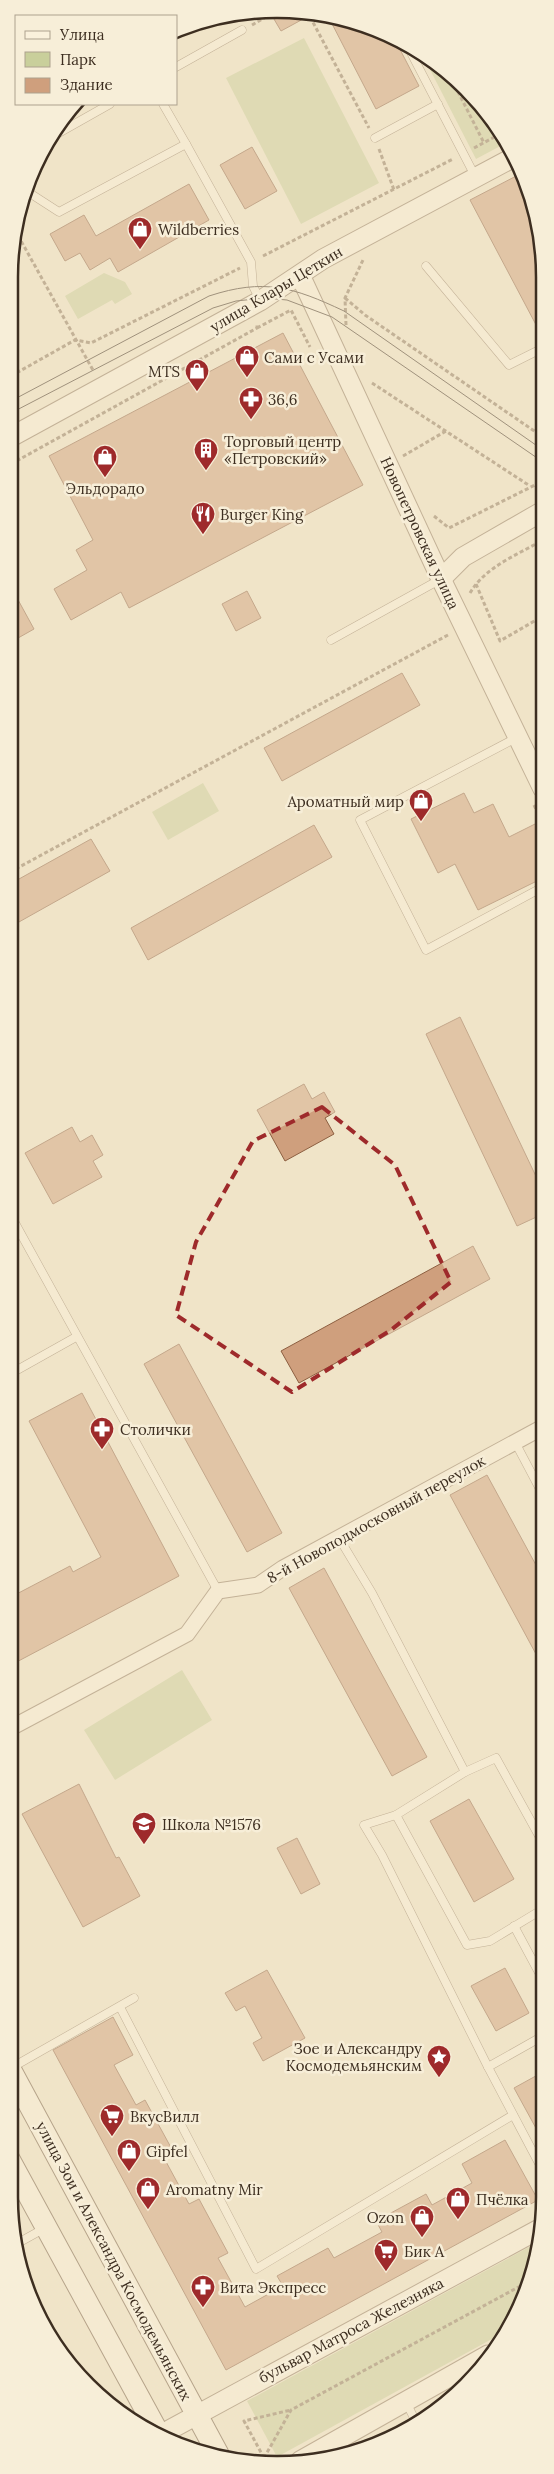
<svg xmlns="http://www.w3.org/2000/svg" width="554" height="2474" viewBox="0 0 554 2474" font-family="Lora,serif">
  <rect width="100%" height="100%" fill="#f0e4c8"/>
  <g fill="#c9cf9b">
    <path d="M304 38 379 183 301 224 226 78Z"/>
    <path d="M423 56 467 88 506 143 476 159Z"/>
    <path d="M104 273 125 282 132 294 115 304 112 300 78 319 65 296Z"/>
    <path d="M203 783 219 811 168 840 152 812Z"/>
    <path d="M182 1670 212 1720 115 1780 84 1730Z"/>
    <path d="M540 2241 510 2329 277 2457 247 2401Z"/>
  </g>
  <g fill="#cf9f7d" stroke="#8d5f41">
    <path d="M312 11 316 12 281 31 271 14Z"/>
    <path d="M328 16 393 36 419 86 376 109Z"/>
    <path d="M252 147 277 191 245 209 220 165Z"/>
    <path d="M522 173 543 242V338L470 200Z"/>
    <path d="M189 184 209 220 118 272 110 258 90 270 80 253 65 261 50 234 84 215 96 236Z"/>
    <path d="M283 333 363 485 129 608 121 592 71 620 54 589 87 570 76 550 93 540 49 456Z"/>
    <path d="M11 587 34 629 11 642Z"/>
    <path d="M247 591 261 618 236 631 222 604Z"/>
    <path d="M402 673 420 705 282 781 264 748Z"/>
    <path d="M464 793 474 813 493 804 509 837 535 824 543 841V878L478 910 455 864 438 873 411 819Z"/>
    <path d="M314 825 332 857 148 960 131 928Z"/>
    <path d="M91 839 110 871 10 927V884Z"/>
    <path d="M460 1017 543 1191V1214L517 1226 426 1034Z"/>
    <path d="M304 1084 312 1099 324 1092 335 1112 325 1118 334 1134 285 1161 257 1110Z"/>
    <path d="M72 1127 80 1142 92 1135 103 1155 93 1161 102 1177 53 1204 25 1153Z"/>
    <path d="M473 1246 490 1279 299 1383 281 1351Z"/>
    <path d="M179 1344 282 1533 247 1552 144 1364Z"/>
    <path d="M82 1393 179 1576 9 1666V1598L70 1566 73 1572 101 1557 29 1421Z"/>
    <path d="M487 1475 543 1578V1667L450 1495Z"/>
    <path d="M324 1568 427 1757 392 1776 289 1588Z"/>
    <path d="M79 1784 116 1858 119 1857 140 1896 83 1927 22 1814Z"/>
    <path d="M469 1799 514 1879 474 1902 430 1821Z"/>
    <path d="M297 1838 320 1884 301 1894 277 1848Z"/>
    <path d="M505 1968 529 2013 496 2031 471 1986Z"/>
    <path d="M267 1970 305 2038 263 2061 253 2043 262 2038 245 2006 236 2011 225 1993Z"/>
    <path d="M113 2017 133 2055 114 2065 136 2105 145 2100 174 2153 164 2158 189 2204 199 2199 228 2253 218 2258 245 2307 283 2286 277 2276 328 2248 334 2258 382 2232 376 2221 426 2194 432 2205 472 2183 462 2164 505 2140 538 2200 226 2370 53 2050Z"/>
    <path d="M543 2072V2141L514 2088Z"/>
  </g>
  <g fill="none" stroke-linecap="round" stroke-linejoin="round">
    <defs>
      <g id="service">
        <path d="M407 45 475 176"/>
        <path d="M176 67 242 30"/>
        <path d="M163 104 186 144"/>
        <path d="M375 138 438 104"/>
        <path d="M48 139 110 104"/>
        <path d="M28 192 59 212 186 144 251 262 253 286 260 300"/>
        <path d="M426 266 509 365 543 348"/>
        <path d="M331 640 441 579"/>
        <path d="M518 737 360 820 426 950 543 887"/>
        <path d="M530 762 543 755"/>
        <path d="M10 1214 218 1591"/>
        <path d="M10 1374 76 1337"/>
        <path d="M515 1442 543 1495"/>
        <path d="M339 1538 372 1593 465 1772 496 1758 543 1843"/>
        <path d="M465 1772 396 1815 467 1945 490 1941 543 1909"/>
        <path d="M396 1815 364 1825 382 1855 488 2067"/>
        <path d="M514 1926 543 1980"/>
        <path d="M120 2007 256 2269 513 2115"/>
        <path d="M11 2068 134 1998"/>
        <path d="M543 2171 488 2067 543 2036"/>
        <path d="M18 2243 45 2228"/>
        <path d="M406 2402 416 2422"/>
      </g>
      <path id="minor" d="M9 1729 187 1634 218 1591 258 1585 283 1568 543 1427"/>
      <g id="tertiary">
        <path d="M300 275 441 579 543 789"/>
        <path d="M11 437 260 301 323 259 516 156"/>
        <path d="M441 579 463 557 543 511"/>
        <path d="M160 2435 543 2227"/>
        <path d="M300 2461 488 2355"/>
      </g>
      <g id="secondary">
        <path d="M9 2067 218 2454"/>
        <path d="M9 2159 161 2438"/>
      </g>
    </defs>
    <use href="#service" stroke="#8d765c" stroke-width="9"/>
    <use href="#minor" stroke="#8d765c" stroke-width="17"/>
    <use href="#tertiary" stroke="#8d765c" stroke-width="21"/>
    <use href="#secondary" stroke="#6f573f" stroke-width="23"/>
    <g stroke="#8d765c" stroke-width="3" stroke-dasharray="4 2.5" stroke-linecap="butt">
      <path d="M307 11 369 128"/>
      <path d="M252 25 271 14"/>
      <path d="M449 74 484 143"/>
      <path d="M474 148 500 134"/>
      <path d="M379 149 394 190"/>
      <path d="M15 230 94 372"/>
      <path d="M263 256 453 159"/>
      <path d="M345 298 365 315 543 437"/>
      <path d="M346 325 345 298 363 260"/>
      <path d="M257 328 291 310 310 347"/>
      <path d="M11 376 75 340 91 343 240 268"/>
      <path d="M372 383 530 486"/>
      <path d="M403 456 446 431"/>
      <path d="M11 464 257 328V324"/>
      <path d="M434 516 449 528 543 481"/>
      <path d="M476 584 500 641 543 616"/>
      <path d="M470 593C485 567 517 555 543 540"/>
      <path d="M534 805 543 824"/>
      <path d="M10 872 448 635"/>
      <path d="M264 2458 291 2410 526 2283"/>
      <path d="M264 2458 244 2421 291 2410"/>
    </g>
    <use href="#service" stroke="#faf1dc" stroke-width="8"/>
    <use href="#minor" stroke="#faf1dc" stroke-width="15"/>
    <use href="#tertiary" stroke="#faf1dc" stroke-width="19"/>
    <use href="#secondary" stroke="#faf1dc" stroke-width="21"/>
    <g stroke="#3d2e20" stroke-width="1">
      <path d="M11 401 209 296C264 278 293 287 344 311L543 450"/>
      <path d="M11 413 213 308 236 301 265 298 287 300 332 317 543 462"/>
    </g>
  </g>
  <path d="M0 0H554V2474H0ZM322 1107 395 1165 451 1282 391 1330 292 1392 176 1315 196 1242 253 1141Z" fill="#f0e4c8" fill-opacity=".55" fill-rule="evenodd"/>
  <path fill="none" stroke="#9e2a2b" stroke-width="4" stroke-dasharray="10 6" stroke-linejoin="round" d="M322 1107 395 1165 451 1282 391 1330 292 1392 176 1315 196 1242 253 1141Z"/>
  <defs>
    <symbol id="shop-pin" viewBox="-11 -11 22 30"><path d="M0 17L-7.5 6A9.5 9.5 0 1 1 7.5 6Z" fill="#9e2a2b" stroke="#f7eed8"/><path d="M-5-2.5h2.3a2.7 3.5 0 0 1 5.4 0H5L5.5 6h-11ZM-1.5-2.5h3a1.5 2.3 0 0 0-3 0Z" fill="#fff"/></symbol>
    <symbol id="pharmacy-pin" viewBox="-11 -11 22 30"><path d="M0 17L-7.5 6A9.5 9.5 0 1 1 7.5 6Z" fill="#9e2a2b" stroke="#f7eed8"/><path d="M-2-6h4v4h4v4h-4v4h-4v-4h-4v-4h4Z" fill="#fff"/></symbol>
    <symbol id="building-pin" viewBox="-11 -11 22 30"><path d="M0 17L-7.5 6A9.5 9.5 0 1 1 7.5 6Z" fill="#9e2a2b" stroke="#f7eed8"/><path d="M-4-6H4V6H1V3H-1V6H-4ZM-2.5-4.3h1.7v1.8h-1.7ZM.8-4.3h1.7v1.8H.8ZM-2.5-1h1.7V.8h-1.7ZM.8-1h1.7V.8H.8Z" fill="#fff"/></symbol>
    <symbol id="restaurant-pin" viewBox="-11 -11 22 30"><path d="M0 17L-7.5 6A9.5 9.5 0 1 1 7.5 6Z" fill="#9e2a2b" stroke="#f7eed8"/><path d="M-5-6h1v4h1v-4h1v4h1v-4h1v5L-1.5 .5V6h-2V.5L-5-1ZM5-6V6H3V1.5H1.5Q1.5-4 5-6Z" fill="#fff"/></symbol>
    <symbol id="school-pin" viewBox="-11 -11 22 30"><path d="M0 17L-7.5 6A9.5 9.5 0 1 1 7.5 6Z" fill="#9e2a2b" stroke="#f7eed8"/><path d="M0-5L7-2L0 1L-7-2ZM-4 1L0 2.5L4 1V4Q0 6-4 4Z" fill="#fff"/></symbol>
    <symbol id="sight-pin" viewBox="-11 -11 22 30"><path d="M0 17L-7.5 6A9.5 9.5 0 1 1 7.5 6Z" fill="#9e2a2b" stroke="#f7eed8"/><path d="M0-6L1.8-2.2L6-1.7L2.9 1.2L3.7 5.4L0 3.3L-3.7 5.4L-2.9 1.2L-6-1.7L-1.8-2.2Z" fill="#fff"/></symbol>
    <symbol id="supermarket-pin" viewBox="-11 -11 22 30"><path d="M0 17L-7.5 6A9.5 9.5 0 1 1 7.5 6Z" fill="#9e2a2b" stroke="#f7eed8"/><path d="M-6-5.5h2.5l.6 2H6L4.5 2H-2.5L-4.4-4H-6ZM-1.5 3.2a1.3 1.3 0 1 0 .1 0ZM3 3.2a1.3 1.3 0 1 0 .1 0Z" fill="#fff"/></symbol>
  </defs>
  <g fill-rule="evenodd">
    <use href="#shop-pin" x="126" y="215" width="28" height="38"/>
    <use href="#shop-pin" x="233" y="343" width="28" height="38"/>
    <use href="#shop-pin" x="183" y="357" width="28" height="38"/>
    <use href="#pharmacy-pin" x="237" y="385" width="28" height="38"/>
    <use href="#building-pin" x="192" y="436" width="28" height="38"/>
    <use href="#shop-pin" x="91" y="443" width="28" height="38"/>
    <use href="#restaurant-pin" x="189" y="500" width="28" height="38"/>
    <use href="#shop-pin" x="407" y="787" width="28" height="38"/>
    <use href="#pharmacy-pin" x="88" y="1415" width="28" height="38"/>
    <use href="#school-pin" x="130" y="1810" width="28" height="38"/>
    <use href="#sight-pin" x="425" y="2043" width="28" height="38"/>
    <use href="#supermarket-pin" x="98" y="2102" width="28" height="38"/>
    <use href="#shop-pin" x="115" y="2137" width="28" height="38"/>
    <use href="#shop-pin" x="134" y="2175" width="28" height="38"/>
    <use href="#shop-pin" x="444" y="2185" width="28" height="38"/>
    <use href="#shop-pin" x="408" y="2203" width="28" height="38"/>
    <use href="#supermarket-pin" x="372" y="2237" width="28" height="38"/>
    <use href="#pharmacy-pin" x="189" y="2273" width="28" height="38"/>
  </g>
  <g text-anchor="middle" dominant-baseline="central" stroke-width="5" stroke-linejoin="round" paint-order="stroke">
    <g font-size="15" fill="#3d2e20" stroke="#f7eed8" text-anchor="start">
      <text x="158" y="229">Wildberries</text>
      <text x="264" y="357">Сами с Усами</text>
      <text x="180" y="371" text-anchor="end">MTS</text>
      <text x="268" y="399">36,6</text>
      <text x="224" y="441">Торговый центр<tspan x="224" dy="17">«Петровский»</tspan></text>
      <text x="105" y="488" text-anchor="middle">Эльдорадо</text>
      <text x="220" y="514">Burger King</text>
      <text x="404" y="801" text-anchor="end">Ароматный мир</text>
      <text x="120" y="1429">Столички</text>
      <text x="162" y="1824">Школа №1576</text>
      <text x="422" y="2048" text-anchor="end">Зое и Александру<tspan x="422" dy="17">Космодемьянским</tspan></text>
      <text x="130" y="2116">ВкусВилл</text>
      <text x="146" y="2151">Gipfel</text>
      <text x="166" y="2189">Aromatny Mir</text>
      <text x="476" y="2199">Пчёлка</text>
      <text x="404" y="2217" text-anchor="end">Ozon</text>
      <text x="404" y="2251">Бик А</text>
      <text x="220" y="2287">Вита Экспресс</text>
    </g>
    <g font-size="15" fill="#3d2e20" stroke="#f7eed8">
      <text transform="translate(276 289) rotate(-31)">улица Клары Цеткин</text>
      <text transform="translate(420 533) rotate(65)">Новопетровская улица</text>
      <text transform="translate(376 1519) rotate(-29)">8-й Новоподмосковный переулок</text>
      <text transform="translate(114 2261) rotate(62)">улица Зои и Александра Космодемьянских</text>
      <text transform="translate(351 2330) rotate(-28)">бульвар Матроса Железняка</text>
    </g>
  </g>
  <path d="M0 0H554V2474H0ZM277 18H277A259 259 0 0 1 536 277V2197A259 259 0 0 1 277 2456H277A259 259 0 0 1 18 2197V277A259 259 0 0 1 277 18Z" fill="#f7eed8" fill-rule="evenodd"/>
  <path fill="none" stroke="#3d2e20" stroke-width="2.5" d="M277 18H277A259 259 0 0 1 536 277V2197A259 259 0 0 1 277 2456H277A259 259 0 0 1 18 2197V277A259 259 0 0 1 277 18Z"/>
  <rect x="15" y="15" width="162" height="90" fill="#f7eed8" stroke="#ada18e"/>
  <rect x="25" y="31" width="25" height="8" fill="#faf1dc" stroke="#ada18e"/>
  <text x="60" y="40" font-size="15" fill="#3d2e20">Улица</text>
  <rect x="25" y="52" width="25" height="15" fill="#c9cf9b" stroke="#ada18e"/>
  <text x="60" y="65" font-size="15" fill="#3d2e20">Парк</text>
  <rect x="25" y="78" width="25" height="15" fill="#cf9f7d" stroke="#ada18e"/>
  <text x="60" y="90" font-size="15" fill="#3d2e20">Здание</text>
</svg>
